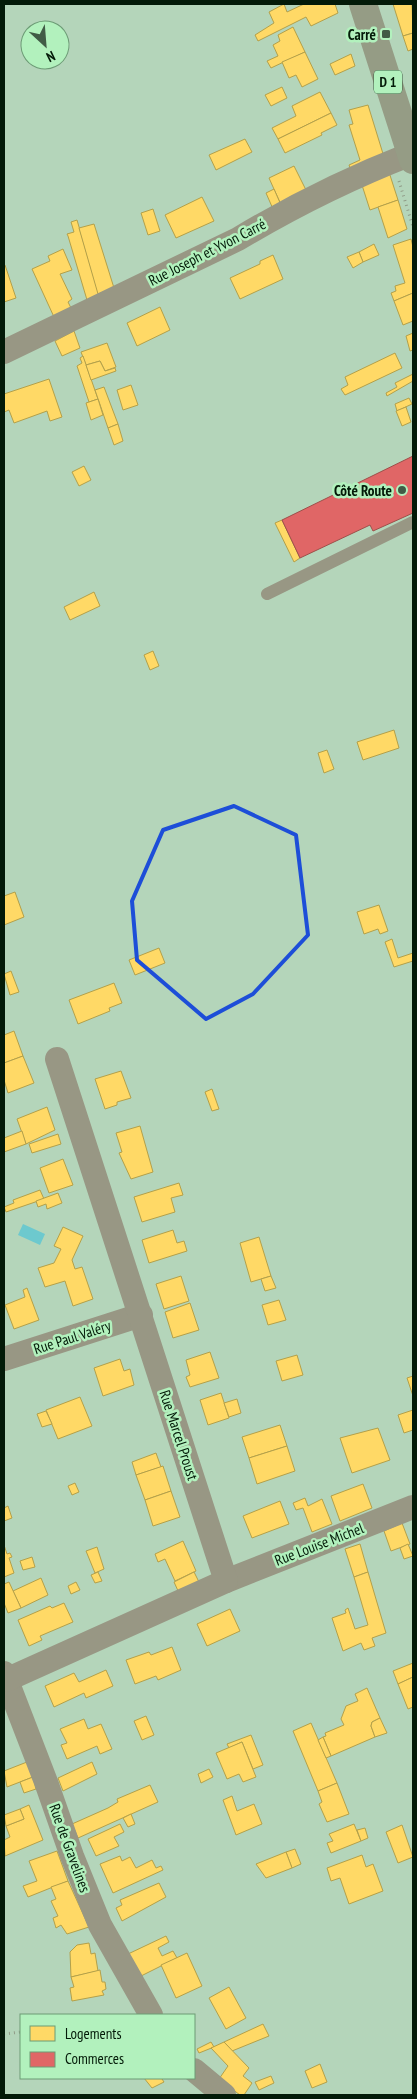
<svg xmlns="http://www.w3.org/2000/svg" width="417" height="2099" viewBox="0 0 417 2099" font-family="'PT Sans Narrow',sans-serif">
  <rect width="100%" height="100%" fill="#b4d5ba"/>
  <path fill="#6dc9ce" d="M23 1224 45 1234 40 1245 18 1235Z"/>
  <g fill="#ffd966" stroke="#b3a04a">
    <path d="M284 4 287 12 304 4H335L338 13 311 26 306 17 258 41 255 35 274 23 269 12Z"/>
    <path d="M393 4H412L413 33 403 36Z"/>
    <path d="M293 27 305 52 271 68 267 61 278 56 273 45 280 41 278 35Z"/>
    <path d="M413 33V49L408 51 403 36Z"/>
    <path d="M305 52 318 79 302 87 296 75 289 78 282 62Z"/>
    <path d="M351 54 355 66 335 75 330 64Z"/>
    <path d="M282 87 287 98 271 106 265 95Z"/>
    <path d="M320 92 331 113 278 139 272 128 296 116 292 106Z"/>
    <path d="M368 105 384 157 352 173 349 165 360 160 349 125 353 124 349 110Z"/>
    <path d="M331 113 337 125 321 133 322 135 285 153 278 139Z"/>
    <path d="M245 139 252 152 216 170 209 155Z"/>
    <path d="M294 166 308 194 282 207 269 178Z"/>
    <path d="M388 169 398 200 370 210 361 182Z"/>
    <path d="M274 189 281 205 273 209 266 193Z"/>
    <path d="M202 197 214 221 176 238 165 215Z"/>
    <path d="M398 200 407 229 388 238 378 207Z"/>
    <path d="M153 209 160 231 148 235 141 213Z"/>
    <path d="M77 220 99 295 87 300 68 236 67 234 74 232 71 222Z"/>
    <path d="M94 224 114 288 98 294 79 228Z"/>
    <path d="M411 239 413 247V293L394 301 391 293 396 291 395 286 405 283 393 245Z"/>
    <path d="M374 244 379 255 363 262 359 252Z"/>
    <path d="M63 249 72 270 60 274 72 299 68 302 71 308 54 317 32 269 50 261 48 256Z"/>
    <path d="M359 252 363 262 353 268 347 257Z"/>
    <path d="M273 255 283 279 240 299 230 278 260 264V261Z"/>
    <path d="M5 265 16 298 4 302V266Z"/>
    <path d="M413 293V321L403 325 394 301Z"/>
    <path d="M160 307 170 330 137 346 127 323Z"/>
    <path d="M74 331 80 348 62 356 55 341Z"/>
    <path d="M413 333V350L410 351 406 336Z"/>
    <path d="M107 343 116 367 105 371 100 361 86 365 81 352Z"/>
    <path d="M395 353 402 368 345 395 341 389 348 385 345 377Z"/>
    <path d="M83 356 98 399 89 402 77 366 82 363 80 358Z"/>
    <path d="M100 361 105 371 115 368 116 371 91 380 86 365Z"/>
    <path d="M413 374V381L387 396 386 393 397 387 395 383Z"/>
    <path d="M49 379 62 417 50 421 47 411 14 423 9 410 4 412V394Z"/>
    <path d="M131 385 138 405 123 410 117 390Z"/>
    <path d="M104 387 118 424 108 428 95 390Z"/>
    <path d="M409 398 412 404 397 411 395 404Z"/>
    <path d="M98 399 103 415 91 420 86 403Z"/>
    <path d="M406 407 411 422 402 426 396 411Z"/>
    <path d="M118 424 123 441 114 445 108 428Z"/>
    <path d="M84 466 91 480 79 486 72 472Z"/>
    <path d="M282 520 300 558 294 562 275 523Z"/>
    <path d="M94 592 100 606 70 620 64 607Z"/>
    <path d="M153 651 159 666 150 670 144 655Z"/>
    <path d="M394 730 399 748 363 760 357 742Z"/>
    <path d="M327 750 334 769 324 773 318 753Z"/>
    <path d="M15 892 24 917 4 925V896Z"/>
    <path d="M379 905 388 931 380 934 378 929 364 934 357 912Z"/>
    <path d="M392 939 398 958 413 953V961L394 967 385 942Z"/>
    <path d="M159 948 165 963 135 975 129 960Z"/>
    <path d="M11 971 19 992 10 995 4 974Z"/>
    <path d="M114 983 122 1003 109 1008 110 1011 78 1024 69 1000Z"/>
    <path d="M14 1031 23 1056 4 1063V1035Z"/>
    <path d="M23 1056 34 1083 8 1093 4 1080V1063Z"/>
    <path d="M121 1071 131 1098 117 1102V1105L105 1109 95 1079Z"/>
    <path d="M212 1089 219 1109 212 1111 205 1092Z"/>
    <path d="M47 1107 55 1130 26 1144 17 1119Z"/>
    <path d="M140 1126 153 1172 131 1179 119 1153 122 1152 116 1133Z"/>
    <path d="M22 1131 26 1144 4 1152V1138Z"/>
    <path d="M58 1134 61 1144 32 1153 29 1144Z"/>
    <path d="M63 1159 73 1185 49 1193 40 1168Z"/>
    <path d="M179 1183 183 1195 171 1198 175 1212 142 1222 134 1197Z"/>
    <path d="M40 1190 44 1199 6 1212 4 1207 14 1203 13 1200Z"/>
    <path d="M58 1193 62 1203 47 1209 46 1204 38 1207 36 1201Z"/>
    <path d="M63 1227 83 1236 72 1260 75 1269 82 1267 93 1299 73 1306 65 1281 45 1287 38 1268 54 1263 61 1249 54 1246Z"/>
    <path d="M173 1230 177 1243 184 1241 187 1251 149 1263 142 1240Z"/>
    <path d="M259 1237 271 1276 251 1282 240 1243Z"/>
    <path d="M181 1276 189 1301 164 1309 156 1284Z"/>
    <path d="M271 1276 276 1288 265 1291 261 1279Z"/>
    <path d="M27 1288 39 1320 14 1329 5 1305 25 1297 23 1290Z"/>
    <path d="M279 1300 286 1320 268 1325 262 1305Z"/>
    <path d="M190 1303 199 1330 173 1338 165 1312Z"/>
    <path d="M210 1352 219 1378 190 1387 186 1377 190 1375 186 1360Z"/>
    <path d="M297 1355 303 1375 282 1381 276 1361Z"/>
    <path d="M120 1359 124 1371 130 1369 134 1385 103 1396 94 1368Z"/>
    <path d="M413 1376V1396L407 1378Z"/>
    <path d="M221 1393 229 1418 208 1425 200 1400Z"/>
    <path d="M80 1397 92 1426 58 1439 46 1410Z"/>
    <path d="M237 1399 241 1413 229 1417 224 1403Z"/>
    <path d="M413 1410V1430L404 1433 398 1415Z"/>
    <path d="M46 1411 52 1424 42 1427 37 1414Z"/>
    <path d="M280 1425 287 1446 249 1458 242 1437Z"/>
    <path d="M378 1428 390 1460 352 1473 340 1438Z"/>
    <path d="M287 1446 295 1471 257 1484 249 1458Z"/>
    <path d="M156 1453 161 1467 136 1475 132 1462Z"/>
    <path d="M163 1466 171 1491 145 1500 136 1475Z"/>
    <path d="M75 1483 79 1492 72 1495 68 1486Z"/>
    <path d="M363 1484 372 1508 340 1521 331 1496Z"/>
    <path d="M171 1491 180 1517 153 1526 145 1500Z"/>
    <path d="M305 1498 308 1506 322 1499 332 1524 312 1532 303 1508 296 1510 293 1503Z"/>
    <path d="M280 1501 289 1524 252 1538 243 1516Z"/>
    <path d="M8 1506 12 1518 4 1521V1508Z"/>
    <path d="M402 1523 410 1544 391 1551 384 1531Z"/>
    <path d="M183 1541 196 1571 175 1581 165 1559 158 1562 155 1554Z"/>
    <path d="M360 1544 368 1572 354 1577 345 1549Z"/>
    <path d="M408 1544 413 1556 404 1559 400 1548Z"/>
    <path d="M4 1545 7 1554 10 1553 12 1557 9 1558 14 1573 4 1577Z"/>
    <path d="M97 1547 104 1569 95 1573 86 1551Z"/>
    <path d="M32 1557 35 1567 23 1570 20 1561Z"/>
    <path d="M98 1572 102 1581 95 1583 91 1575Z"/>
    <path d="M194 1572 200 1584 179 1593 174 1582Z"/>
    <path d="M368 1572 386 1633 372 1638 375 1646 364 1650 361 1643 343 1651 332 1618 346 1613 345 1610 348 1608 355 1629 368 1625 354 1577Z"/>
    <path d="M41 1578 48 1595 21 1608 13 1591Z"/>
    <path d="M9 1582 21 1608 8 1613 4 1603V1584Z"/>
    <path d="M76 1582 80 1590 71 1594 68 1586Z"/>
    <path d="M64 1603 73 1622 40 1636 42 1640 29 1646 18 1620 50 1606 52 1608Z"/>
    <path d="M230 1609 240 1631 207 1646 197 1624Z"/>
    <path d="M172 1647 181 1670 158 1680 156 1676 135 1684 126 1660 149 1652 151 1655Z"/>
    <path d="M413 1663V1677L398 1684 393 1671Z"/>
    <path d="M106 1670 113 1686 86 1698 84 1693 54 1707 45 1686 74 1673 79 1682Z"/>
    <path d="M413 1677V1707L408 1709 398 1684Z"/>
    <path d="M367 1688 380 1718 372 1722 371 1726 375 1737 331 1756 323 1737 326 1736 325 1733 344 1725 341 1719 346 1706 358 1701 355 1694Z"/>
    <path d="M146 1716 154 1735 142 1740 134 1721Z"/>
    <path d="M380 1718 387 1733 375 1737 371 1726 372 1722Z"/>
    <path d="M84 1719 88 1729 101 1724 112 1749 100 1754 97 1746 67 1759 61 1745 67 1743 60 1729Z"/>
    <path d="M311 1723 337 1783 318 1791 293 1731Z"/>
    <path d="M251 1735 263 1765 253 1769 242 1742 229 1748 227 1744Z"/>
    <path d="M323 1737 331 1756 326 1758 318 1740Z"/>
    <path d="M242 1742 256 1777 243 1782 239 1774 227 1779 216 1753Z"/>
    <path d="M27 1762 33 1777 7 1787 4 1771Z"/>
    <path d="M92 1762 97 1774 63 1791 58 1778Z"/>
    <path d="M209 1769 213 1777 201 1783 198 1774Z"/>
    <path d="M33 1777 36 1789 24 1793 20 1782Z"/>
    <path d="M337 1783 349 1814 327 1822 319 1804 322 1802 318 1791Z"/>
    <path d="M150 1785 158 1802 78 1838 72 1824 108 1808 118 1802 117 1799Z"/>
    <path d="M232 1796 237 1811 254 1804 262 1824 236 1835 223 1800Z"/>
    <path d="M29 1805 43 1840 5 1856 4 1840 10 1837 6 1826 24 1819 20 1809Z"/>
    <path d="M20 1809 24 1819 6 1826 4 1815Z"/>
    <path d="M131 1814 135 1824 128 1827 123 1818Z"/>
    <path d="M120 1824 124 1832 114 1837 119 1846 96 1856 88 1839Z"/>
    <path d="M354 1824 361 1841 331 1853 327 1843 333 1841 329 1834Z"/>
    <path d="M402 1825 413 1857 398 1863 386 1832Z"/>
    <path d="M365 1828 368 1838 361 1841 357 1830Z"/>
    <path d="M295 1849 301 1864 292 1868 286 1852Z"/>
    <path d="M57 1851 68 1881 28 1897 23 1886 37 1881 29 1861Z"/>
    <path d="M286 1852 292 1868 266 1878 256 1864Z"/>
    <path d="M362 1855 366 1867 373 1864 383 1891 349 1904 340 1878 331 1881 327 1868Z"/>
    <path d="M120 1856 122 1861 130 1857 136 1868 152 1860 156 1868 161 1866 163 1870 113 1893 100 1864Z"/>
    <path d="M68 1881 89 1927 67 1934 61 1925 56 1928 53 1918 58 1916 51 1901 56 1899 51 1887Z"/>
    <path d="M159 1883 166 1897 122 1921 116 1908 122 1905 120 1900Z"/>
    <path d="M166 1936 169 1942 158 1948 162 1956 173 1951 177 1958 141 1976 128 1954Z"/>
    <path d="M89 1943 91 1954 95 1953 98 1971 71 1977 70 1952 77 1945Z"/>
    <path d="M187 1953 202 1986 176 1998 161 1965Z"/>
    <path d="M100 1970 102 1982H105L106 1989 102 1991 104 1995 72 2001 70 1988 74 1987 71 1977Z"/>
    <path d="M229 1987 246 2018 226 2029 209 1998Z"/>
    <path d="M263 2024 269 2036 232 2051 224 2042Z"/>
    <path d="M211 2042 214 2047 199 2053 197 2049Z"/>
    <path d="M224 2042 249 2068 243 2076 252 2083 244 2095H240L219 2079 228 2066 211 2048Z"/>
    <path d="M320 2064 327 2082 312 2088 305 2071Z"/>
    <path d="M271 2076 274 2083 259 2090 255 2082Z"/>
    <path d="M144 2078H164L162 2079 164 2082 152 2088Z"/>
  </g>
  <path fill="#e06666" stroke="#9e4f4a" d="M413 456V513L373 531 370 525 300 558 282 520Z"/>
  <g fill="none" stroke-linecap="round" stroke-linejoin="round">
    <g stroke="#919c88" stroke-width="3" stroke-dasharray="1 4" stroke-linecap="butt">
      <path d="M399 181 413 227"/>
      <path d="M4 2034 21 2032"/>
    </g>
    <path stroke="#989784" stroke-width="12" d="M267 594 413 522"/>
    <g stroke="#989784" stroke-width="24">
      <path d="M4 352 238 239C293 206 352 177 411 154"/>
      <path d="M4 1359 141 1315"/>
      <path d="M226 1581 413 1507"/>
      <path d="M4 1673 46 1782 72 1856 100 1925 151 2015"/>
      <path d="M6 1680 226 1581 57 1059"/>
      <path d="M194 2070 224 2095"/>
    </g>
    <path stroke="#959c85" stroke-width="28" d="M363 4 413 160"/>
  </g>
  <path fill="none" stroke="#1d4ed8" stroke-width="4" stroke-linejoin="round" d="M234 806 296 835 308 935 253 994 206 1019 137 960 132 901 163 830Z"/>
  <g fill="#415b46" stroke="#b2f1bd" stroke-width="2">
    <rect x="381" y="29" width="10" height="10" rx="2.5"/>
    <circle cx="402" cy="490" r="5"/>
  </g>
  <g text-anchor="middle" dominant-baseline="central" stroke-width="5" stroke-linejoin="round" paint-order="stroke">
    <rect fill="#b2f1bd" stroke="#385a3e" stroke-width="1" x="374" y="70.5" width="28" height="23" rx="4"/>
    <g font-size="14" font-weight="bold" fill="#031a08">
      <text x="388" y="82">D 1</text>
    </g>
    <g font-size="15" font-weight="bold" fill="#031a08" stroke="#b2f1bd" text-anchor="end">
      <text x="376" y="34">Carré</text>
      <text x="392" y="490">Côté Route</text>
    </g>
    <g font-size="15" fill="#031a08" stroke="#b2f1bd">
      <text transform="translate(207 252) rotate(-27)">Rue Joseph et Yvon Carré</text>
      <text transform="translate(72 1337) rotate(-18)">Rue Paul Valéry</text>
      <text transform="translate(179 1435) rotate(72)">Rue Marcel Proust</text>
      <text transform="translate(319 1544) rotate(-21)">Rue Louise Michel</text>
      <text transform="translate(70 1848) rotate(70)">Rue de Gravelines</text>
    </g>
  </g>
  <rect width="417" height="2099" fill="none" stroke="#031a08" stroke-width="10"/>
  <rect x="20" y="2014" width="175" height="65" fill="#b2f1bd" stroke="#6c9b75"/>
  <rect x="30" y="2026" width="25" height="15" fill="#ffd966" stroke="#6c9b75"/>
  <text x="65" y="2039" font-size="15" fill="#031a08">Logements</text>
  <rect x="30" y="2052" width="25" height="15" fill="#e06666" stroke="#6c9b75"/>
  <text x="65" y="2064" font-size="15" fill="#031a08">Commerces</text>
  <g transform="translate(45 45) rotate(154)"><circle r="24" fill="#b2f1bd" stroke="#6c9b75"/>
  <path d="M0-4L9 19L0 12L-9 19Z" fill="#415b46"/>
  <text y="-8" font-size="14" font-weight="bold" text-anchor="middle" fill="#031a08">N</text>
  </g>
</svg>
